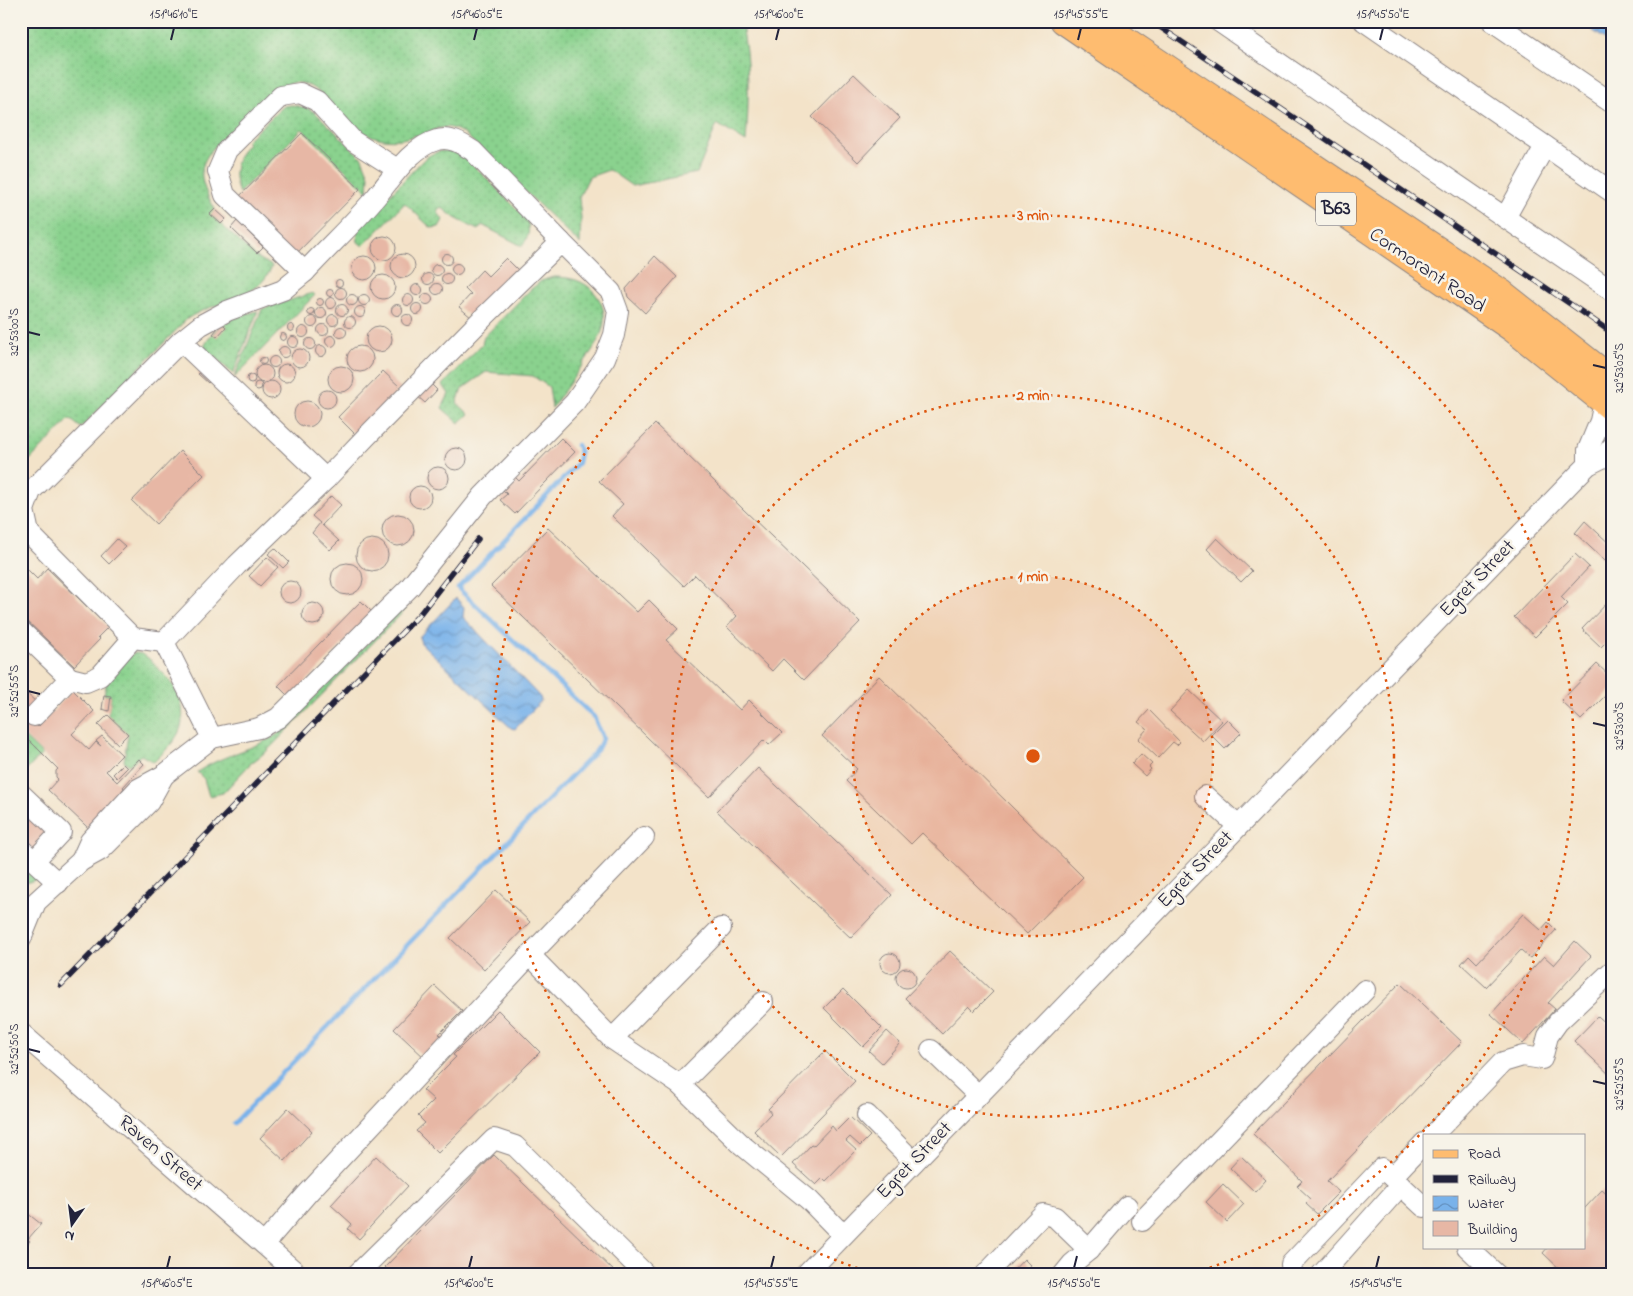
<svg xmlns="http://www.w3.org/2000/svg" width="1633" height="1296" viewBox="0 0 1633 1296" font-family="'Indie Flower',sans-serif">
  <defs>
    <pattern id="grass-dots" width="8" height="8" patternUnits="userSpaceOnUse" patternTransform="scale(1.25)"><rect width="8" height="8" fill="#8ad28e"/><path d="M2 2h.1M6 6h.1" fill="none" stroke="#77b47b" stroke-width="1.8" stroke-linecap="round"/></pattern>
    <pattern id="water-waves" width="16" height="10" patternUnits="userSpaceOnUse" patternTransform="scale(1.25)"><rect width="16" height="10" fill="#79b2ea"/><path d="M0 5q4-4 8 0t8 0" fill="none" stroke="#6390bf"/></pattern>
  </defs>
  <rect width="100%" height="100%" fill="#f7f3e8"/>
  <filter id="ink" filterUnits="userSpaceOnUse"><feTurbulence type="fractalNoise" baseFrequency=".02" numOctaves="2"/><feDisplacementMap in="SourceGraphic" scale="10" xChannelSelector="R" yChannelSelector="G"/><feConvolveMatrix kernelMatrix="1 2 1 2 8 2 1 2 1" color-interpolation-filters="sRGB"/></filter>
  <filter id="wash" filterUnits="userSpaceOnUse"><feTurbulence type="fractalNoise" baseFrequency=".0096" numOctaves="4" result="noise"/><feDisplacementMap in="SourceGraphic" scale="20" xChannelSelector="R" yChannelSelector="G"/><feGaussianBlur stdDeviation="1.12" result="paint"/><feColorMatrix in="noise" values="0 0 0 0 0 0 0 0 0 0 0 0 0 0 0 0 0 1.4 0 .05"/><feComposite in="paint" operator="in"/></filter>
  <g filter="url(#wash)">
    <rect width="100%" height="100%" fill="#f3e3c9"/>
    <g fill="url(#grass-dots)" stroke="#567a64">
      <path d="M21 21H741C750 61 749 102 746 142L717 124 697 173 632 186 609 170 589 177 579 197 581 218 580 244 466 135C447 122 437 127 419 139L417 135C397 142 383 141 364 133L361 138C353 129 345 120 337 111 320 92 302 71 277 90L236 131 230 130C200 161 192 170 215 209L211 215 255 256 272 266C257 303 216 299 187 319L81 428 70 419 21 469Z"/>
      <path d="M292 105 307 108 316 113 362 158 369 175 368 192 302 129 239 193C231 174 235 158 248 143L246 141 284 106Z"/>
      <path d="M441 151C452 151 458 153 467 159L527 219C530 231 529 237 522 246L482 225 478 230 455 218 441 207 437 211 443 220 439 227 431 228 405 203 363 246 358 242 357 233 359 227 424 159 432 154Z"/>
      <path d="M553 277C570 277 584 280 595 293 616 321 597 343 581 367 571 381 562 394 552 408L549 387 533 376 486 372 462 389 457 403 469 414 459 423 442 408 449 394 443 385 482 344 484 337 530 290 541 281Z"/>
      <path d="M313 293 315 295 234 378 262 309Z"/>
      <path d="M257 311V313L233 374 210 353 207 355 203 349C216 322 229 319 257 311Z"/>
      <path d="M407 608 267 751 250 764 223 793 209 796 204 779 197 772C224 754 253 750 278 734L400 609Z"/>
      <path d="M136 653C146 653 153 663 160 670 177 686 189 709 179 732 173 744 163 753 154 762L141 755 129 765 124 761 128 734 108 715 111 696 104 695 107 680 130 655Z"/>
      <path d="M21 734 42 754 25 772 21 769Z"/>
      <path d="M21 863 39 877 32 881 21 884Z"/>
    </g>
    <g fill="url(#water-waves)" stroke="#4e6a92">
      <path d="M1579 21H1612V44Z"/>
      <path d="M456 598 464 607 463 617 540 697 541 701 515 729 511 728 421 643 419 637Z"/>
    </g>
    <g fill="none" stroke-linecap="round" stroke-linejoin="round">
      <path stroke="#79b2ea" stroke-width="4.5" d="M234 1123 597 750 603 738 594 717 458 588 578 463 580 452 577 445"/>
    </g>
    <g id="blocks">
      <g fill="#e7b7a5">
        <path d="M854 74 900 118 858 162 812 117Z"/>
        <path d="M302 133 360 189 286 264 228 208Z"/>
        <path d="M215 209 226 219 221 224 210 214Z"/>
        <path d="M237 221 263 247 257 253 231 228Z"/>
        <circle cx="384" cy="248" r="12"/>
        <circle cx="447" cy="259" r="5.5"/>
        <circle cx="403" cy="266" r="12"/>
        <circle cx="364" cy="268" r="12"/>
        <path d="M655 256 677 277 645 313 628 297 626 289Z"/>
        <path d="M506 258 518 270 472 318 459 307 471 294 465 288 482 270 488 276Z"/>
        <circle cx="457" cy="269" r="5.5"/>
        <circle cx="437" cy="270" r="5.5"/>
        <circle cx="428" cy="279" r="5.5"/>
        <circle cx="447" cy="279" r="5.5"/>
        <circle cx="383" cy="287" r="12"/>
        <circle cx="339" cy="283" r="3.5"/>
        <circle cx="437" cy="289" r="5.5"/>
        <circle cx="417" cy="290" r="5.5"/>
        <circle cx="341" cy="293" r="5.5"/>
        <circle cx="330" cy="293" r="3.5"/>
        <circle cx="427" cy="299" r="5.5"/>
        <circle cx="352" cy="300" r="5.5"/>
        <circle cx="408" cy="300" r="5.5"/>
        <circle cx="364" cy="300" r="5.5"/>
        <circle cx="331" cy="303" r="5.5"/>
        <circle cx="320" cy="302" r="3.5"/>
        <circle cx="417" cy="309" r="5.5"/>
        <circle cx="342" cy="310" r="5.5"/>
        <circle cx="397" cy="310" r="5.5"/>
        <circle cx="360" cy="312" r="5.5"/>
        <circle cx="321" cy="313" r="5.5"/>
        <circle cx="311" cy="312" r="3.5"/>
        <circle cx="333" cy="320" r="5.5"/>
        <circle cx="407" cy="320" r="5.5"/>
        <circle cx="350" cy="322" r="5.5"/>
        <circle cx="312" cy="322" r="5.5"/>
        <path d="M222 323 226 327 217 337 213 334Z"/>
        <circle cx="291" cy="328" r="3.5"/>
        <circle cx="323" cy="330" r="5.5"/>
        <circle cx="379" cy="339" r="13"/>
        <circle cx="303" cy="332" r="5.5"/>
        <circle cx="341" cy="332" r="5.5"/>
        <circle cx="283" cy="337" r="3.5"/>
        <circle cx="331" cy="341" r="5.5"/>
        <circle cx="293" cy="342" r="5.5"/>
        <circle cx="310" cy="344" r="5.5"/>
        <circle cx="321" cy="351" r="5.5"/>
        <circle cx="360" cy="359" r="13"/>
        <circle cx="284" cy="352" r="5.5"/>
        <circle cx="300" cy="358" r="9"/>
        <circle cx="274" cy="362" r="5.5"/>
        <circle cx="263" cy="361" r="3.5"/>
        <circle cx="286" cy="373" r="9"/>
        <circle cx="264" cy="374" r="9"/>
        <circle cx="341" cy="379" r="13"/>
        <path d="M202 370 212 379 208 383 198 374Z"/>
        <path d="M383 371 401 388 355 434 338 417Z"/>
        <circle cx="251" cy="379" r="4"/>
        <path d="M428 381 437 390 425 403 415 394Z"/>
        <circle cx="271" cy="390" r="9"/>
        <circle cx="258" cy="386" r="4"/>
        <circle cx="327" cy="399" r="9"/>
        <circle cx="307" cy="414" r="13"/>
        <path d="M655 424 860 622 804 680 783 659 772 671 727 627 737 616 695 575 684 586 612 516 623 504 599 481Z"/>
        <path d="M561 438 575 452 515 514 500 500 507 494 498 485 510 472 519 481Z"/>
        <circle cx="456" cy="459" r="11"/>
        <path d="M180 451 204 475 156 524 132 501Z"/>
        <circle cx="438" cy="478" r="11"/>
        <circle cx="420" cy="497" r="11"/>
        <path d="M331 496 341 505 322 525 339 541 330 550 312 533 320 523 312 516Z"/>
        <circle cx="398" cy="530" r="16"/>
        <path d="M1585 521 1612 546V554L1605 561 1575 533Z"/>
        <path d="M548 528 637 612 649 600 678 629 666 640 740 710 749 700 782 733 769 745 764 740 709 797 491 586Z"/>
        <path d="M1217 538 1252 571 1241 582 1207 549Z"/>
        <circle cx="372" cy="555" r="16"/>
        <path d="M117 539 126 547 109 564 101 556Z"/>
        <path d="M275 548 289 562 283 568 268 554Z"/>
        <path d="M1575 554 1589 567 1561 597 1568 604 1535 637 1514 617Z"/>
        <path d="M267 557 278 567 260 586 249 576Z"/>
        <circle cx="347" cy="579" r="16"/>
        <path d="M21 563 37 579 47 568 108 627 98 637 100 639 74 666 24 618 21 621Z"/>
        <circle cx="290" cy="592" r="11"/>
        <path d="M1612 598V643L1608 640 1601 647 1582 629Z"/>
        <path d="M361 601 373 613 290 698 278 686Z"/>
        <circle cx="313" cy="614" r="11"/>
        <path d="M1597 664 1612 678V689L1581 720 1561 701Z"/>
        <path d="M879 676 1083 877 1027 934 922 833 911 844 846 781 857 769 822 736Z"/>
        <path d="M21 688 37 703 26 715 38 727 73 690 94 711 72 734 89 750 96 742 101 746 96 741 102 736 122 755 106 771 117 782 139 759 144 764 123 787 124 788 121 792 124 795 102 841 48 790 58 779 56 777V771L58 769 21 732V719L23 717 21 715Z"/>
        <path d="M1189 690 1222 721 1203 741 1170 711Z"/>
        <path d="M104 695 111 696 109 711 102 709Z"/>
        <path d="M1149 710 1180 742 1177 745 1173 742 1158 758 1138 739 1147 729 1138 722Z"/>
        <path d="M108 715 128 734 118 744 98 725Z"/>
        <path d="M1227 719 1241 733 1225 749 1211 735Z"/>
        <path d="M1141 754 1152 764 1149 767 1151 769 1145 776 1132 764Z"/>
        <path d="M123 764 127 768 117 778 113 774Z"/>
        <path d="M758 768 892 895 851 938 717 811Z"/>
        <path d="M29 813 51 834 34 851 21 838V821Z"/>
        <path d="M496 890 530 922 484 970 450 938Z"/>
        <path d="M1523 914 1541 930 1548 922 1556 930 1530 958 1521 950 1486 987 1461 964 1469 955 1477 963Z"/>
        <path d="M1575 941 1591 956 1548 1003 1555 1009 1523 1044 1491 1014 1544 956 1554 965Z"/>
        <path d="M950 951 993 992 974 1011 969 1006 942 1034 905 998Z"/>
        <circle cx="890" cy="963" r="10"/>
        <circle cx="906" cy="978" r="10"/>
        <path d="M1400 983 1462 1042 1327 1181 1339 1192 1317 1214 1306 1204 1311 1199 1297 1186 1302 1181 1253 1134Z"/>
        <path d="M435 986 462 1011 439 1034 445 1039 426 1059 394 1029Z"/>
        <path d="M843 989 882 1028 863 1047 824 1008Z"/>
        <path d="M498 1010 540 1052 438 1153 416 1131 425 1123 418 1116 434 1100 423 1090 456 1057 453 1055Z"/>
        <path d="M1598 1016 1612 1029V1077L1574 1041Z"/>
        <path d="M887 1031 900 1043 882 1063 869 1051Z"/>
        <path d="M825 1051 855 1081 781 1157 754 1131 771 1113 768 1109Z"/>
        <path d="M288 1108 312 1131 285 1161 260 1138Z"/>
        <path d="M850 1117 870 1136 860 1146 850 1137 846 1141 856 1150 826 1181 823 1178 816 1185 793 1164 811 1145 813 1146 832 1126 836 1131Z"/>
        <path d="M494 1155 618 1275H393L385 1267Z"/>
        <path d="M376 1156 408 1186 359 1239 348 1229 352 1224 331 1205Z"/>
        <path d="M1241 1156 1266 1180 1255 1192 1230 1168Z"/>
        <path d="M1223 1184 1244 1204 1227 1222 1206 1202Z"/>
        <path d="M1602 1190 1612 1199V1275H1566L1543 1253 1548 1247H1584V1209Z"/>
        <path d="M27 1213 41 1224 28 1239 30 1241 21 1251V1215L24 1217Z"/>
        <path d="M1024 1259 1040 1275H1009Z"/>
      </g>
    </g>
  </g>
  <g filter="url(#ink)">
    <use href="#blocks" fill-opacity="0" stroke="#8a8282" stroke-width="1"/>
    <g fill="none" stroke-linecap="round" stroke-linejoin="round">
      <defs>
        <g id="minor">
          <path d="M1218 21 1612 291"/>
          <path d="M1364 21 1612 192"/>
          <path d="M1492 21 1612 103"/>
          <path d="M1505 218 1545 146"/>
          <path d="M305 272C328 247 354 223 376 197 392 178 411 147 437 140 450 136 462 144 473 151L561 242"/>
          <path d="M181 341 326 479"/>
          <path d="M1588 465V450L1600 421 1604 402"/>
          <path d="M21 631 70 678 86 682 100 676 133 638 164 642"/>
          <path d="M133 638 29 533 24 510 31 491 181 341 201 325 227 311 283 290 305 272 225 195 218 171 227 150 281 96 300 93 317 101 353 141 397 169"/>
          <path d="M34 716 70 678"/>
          <path d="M21 794 61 832 34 861"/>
          <path d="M1205 796 1238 826"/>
          <path d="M21 849 58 883"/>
          <path d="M81 861 90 841 138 789 164 775 212 738 259 728 278 718 410 587 483 496 575 402 605 358 614 335 618 311 611 292 561 242 487 314 366 437 326 479 237 565 164 642 212 738"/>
          <path d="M721 928 612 1039 680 1085 742 1145 809 1200 843 1235"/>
          <path d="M21 939 36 902 81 861 101 850 149 802 164 775"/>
          <path d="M530 955 612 1039"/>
          <path d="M21 1033 299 1275"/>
          <path d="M931 1050 978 1095"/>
          <path d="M680 1085 763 1002"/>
          <path d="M867 1115 914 1162"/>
          <path d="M1433 1135 1503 1062 1523 1056 1542 1059 1548 1036 1558 1022 1612 971"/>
          <path d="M1392 1177 1424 1143"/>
          <path d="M1142 1221 1365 990"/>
          <path d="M264 1244 307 1194 530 955 644 837"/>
          <path d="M1467 1247 1497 1275"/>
          <path d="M356 1275 494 1139 515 1146 646 1275"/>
          <path d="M805 1275 1577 476 1588 465 1604 457 1612 447"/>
          <path d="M985 1275 1043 1214 1055 1217 1089 1250"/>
          <path d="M1063 1275 1072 1264 1089 1250 1127 1206"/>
          <path d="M1292 1275 1291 1264 1382 1168 1392 1177 1424 1207"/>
          <path d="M1321 1275 1401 1185"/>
        </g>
        <g id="major">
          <path d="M1063 21 1512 329 1612 409"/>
          <path d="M1098 21 1503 293 1612 379"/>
        </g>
      </defs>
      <use href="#minor" stroke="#8a8282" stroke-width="22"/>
      <use href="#major" stroke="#8a8282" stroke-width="27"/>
      <use href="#minor" stroke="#fff" stroke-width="20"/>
      <use href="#major" stroke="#febc70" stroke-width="25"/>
      <defs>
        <g id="rail">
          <path d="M1151 21 1582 312 1612 333"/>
          <path d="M61 985 419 615 478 539"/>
        </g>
      </defs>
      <use href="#rail" stroke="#22223b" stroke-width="5.5"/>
      <use href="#rail" stroke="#f7f3e8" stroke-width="4" stroke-dasharray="11" stroke-linecap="butt"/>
    </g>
  </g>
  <path fill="none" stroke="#22223b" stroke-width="2" d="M171 40 174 28M474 40 477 28M776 40 779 28M1078 40 1081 28M1380 40 1383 28M28 332 40 335M1593 365 1606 368M28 691 40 694M1593 723 1606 726M28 1049 40 1052M1593 1081 1606 1084M167 1268 170 1256M469 1268 472 1256M771 1268 774 1256M1074 1268 1077 1256M1376 1268 1379 1256"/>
  <circle cx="1033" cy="756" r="180" fill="#de560e" fill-opacity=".12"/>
  <g fill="none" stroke="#de560e" stroke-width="2.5" stroke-dasharray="2.5 5">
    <circle cx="1033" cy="756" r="180"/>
    <circle cx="1033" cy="756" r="361"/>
    <path d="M879 1275A541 541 0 1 1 1187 1275"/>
  </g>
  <g text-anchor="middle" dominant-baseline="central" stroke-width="5" stroke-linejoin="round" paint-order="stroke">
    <rect fill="#f7f3e8" stroke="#62616f" stroke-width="1" x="1316" y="192.5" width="40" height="33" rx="4"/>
    <g font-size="19" font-weight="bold" fill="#22223b">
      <text x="1336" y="209">B63</text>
    </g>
    <g font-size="20" fill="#22223b" stroke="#f7f3e8">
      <text transform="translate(1427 271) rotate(34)">Cormorant Road</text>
      <text transform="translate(1478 579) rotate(-46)">Egret Street</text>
      <text transform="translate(1196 870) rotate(-46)">Egret Street</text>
      <text transform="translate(160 1154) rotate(41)">Raven Street</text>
      <text transform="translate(915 1161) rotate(-46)">Egret Street</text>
    </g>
  </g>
  <circle cx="1033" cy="756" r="8" fill="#de560e" stroke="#f7f3e8" stroke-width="2.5"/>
  <g font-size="15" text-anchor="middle" font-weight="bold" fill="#de560e" stroke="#f7f3e8" stroke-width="5" stroke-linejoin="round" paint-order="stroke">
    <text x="1033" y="220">3 min</text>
    <text x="1033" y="400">2 min</text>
    <text x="1033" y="581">1 min</text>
  </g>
  <rect width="1633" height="1296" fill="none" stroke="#f7f3e8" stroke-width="55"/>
  <rect x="1423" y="1134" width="162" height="115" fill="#f7f3e8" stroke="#a29fa3"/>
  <rect x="1433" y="1150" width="25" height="8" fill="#febc70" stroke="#a29fa3"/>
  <text x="1468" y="1158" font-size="15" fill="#22223b">Road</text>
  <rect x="1433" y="1175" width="25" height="8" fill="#22223b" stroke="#a29fa3"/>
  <text x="1468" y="1184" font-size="15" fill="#22223b">Railway</text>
  <rect x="1433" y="1196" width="25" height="15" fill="url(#water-waves)" stroke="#a29fa3"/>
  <text x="1468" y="1208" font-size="15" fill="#22223b">Water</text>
  <rect x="1433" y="1221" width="25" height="15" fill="#e7b7a5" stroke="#a29fa3"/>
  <text x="1468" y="1234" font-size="15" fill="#22223b">Building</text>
  <g transform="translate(72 1224) rotate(194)" stroke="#f7f3e8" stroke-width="4" paint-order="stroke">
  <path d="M0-4L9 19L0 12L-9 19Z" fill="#22223b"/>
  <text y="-8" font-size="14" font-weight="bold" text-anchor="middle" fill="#22223b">N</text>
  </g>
  <rect x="28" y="28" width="1578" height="1240" fill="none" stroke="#22223b" stroke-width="2"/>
  <g font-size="12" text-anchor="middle" fill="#22223b">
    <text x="174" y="18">151°46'10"E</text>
    <text x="477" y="18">151°46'05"E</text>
    <text x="779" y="18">151°46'00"E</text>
    <text x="1081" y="18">151°45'55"E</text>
    <text x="1383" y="18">151°45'50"E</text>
    <text transform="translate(14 332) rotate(-90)" y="4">32°53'00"S</text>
    <text transform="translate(1619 368) rotate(-90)" y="4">32°53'05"S</text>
    <text transform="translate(14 691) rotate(-90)" y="4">32°52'55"S</text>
    <text transform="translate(1619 726) rotate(-90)" y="4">32°53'00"S</text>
    <text transform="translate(14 1049) rotate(-90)" y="4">32°52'50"S</text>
    <text transform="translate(1619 1084) rotate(-90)" y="4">32°52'55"S</text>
    <text x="167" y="1287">151°46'05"E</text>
    <text x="469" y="1287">151°46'00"E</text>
    <text x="771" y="1287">151°45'55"E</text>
    <text x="1074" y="1287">151°45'50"E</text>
    <text x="1376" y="1287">151°45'45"E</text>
  </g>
</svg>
